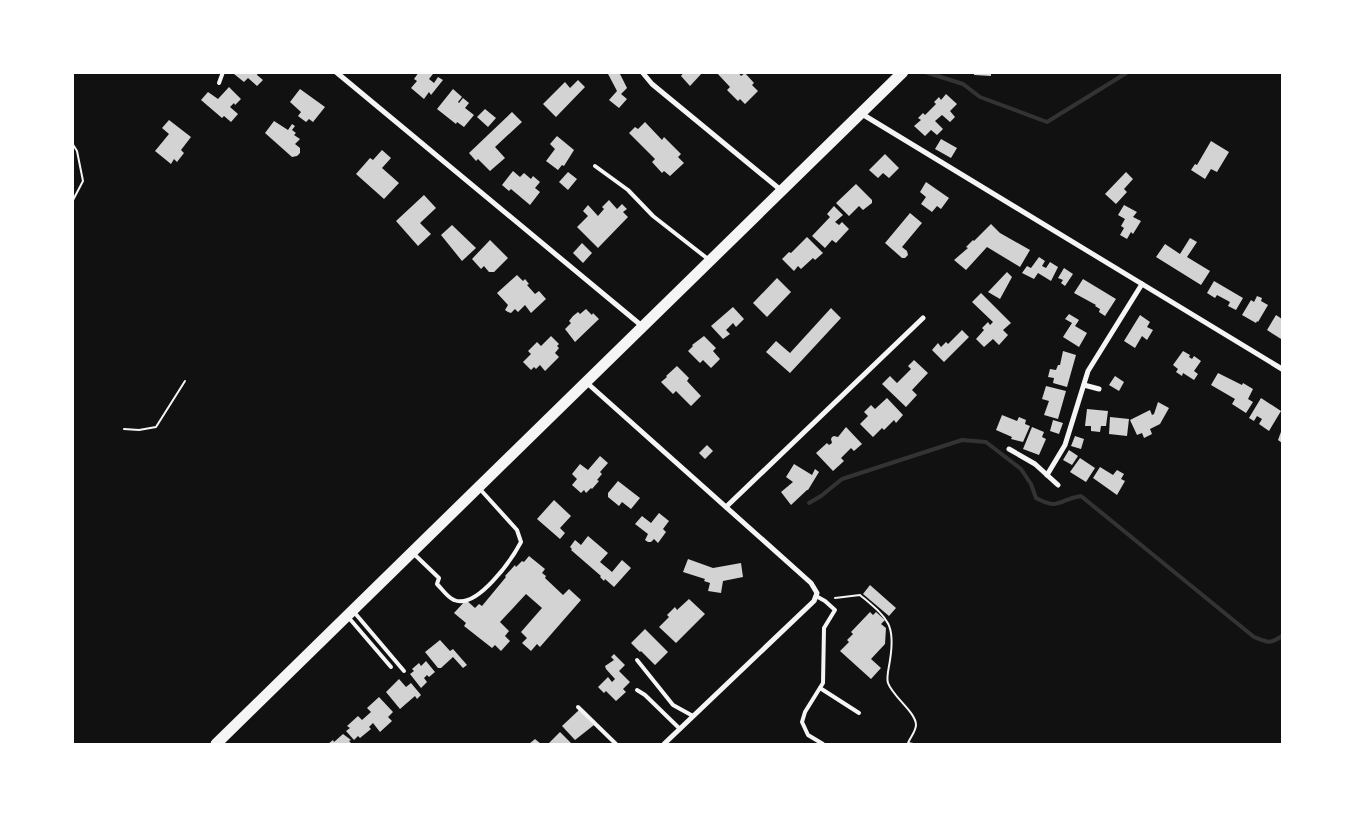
<svg xmlns="http://www.w3.org/2000/svg" width="1355" height="817" viewBox="0 0 1355 817" font-family="'Titillium Web',sans-serif">
  <rect width="100%" height="100%" fill="#111"/>
  <g fill="none" stroke-linecap="round" stroke-linejoin="round">
    <g stroke="#333" stroke-width="4">
      <path d="M925 72 963 84 980 97 1047 122 1128 72"/>
      <path d="M809 503 821 496 842 479 962 440 986 442 1021 469 1031 484 1036 498C1060 511 1059 499 1081 496L1254 637C1268 643 1270 644 1282 636"/>
    </g>
  </g>
  <g fill="#d3d3d3">
    <path d="M236 72H258L257 75 263 80 257 86 248 78 244 82 234 74Z"/>
    <path d="M419 72H432L433 74 429 79 434 83 438 77 443 80 431 95 429 92 424 99 411 88 417 81 414 79Z"/>
    <path d="M607 72H619L627 88 621 94 627 99 619 108 609 100 617 91Z"/>
    <path d="M684 72H703L690 86 681 76Z"/>
    <path d="M716 72H738L741 76 745 73 754 83 752 85 758 91 745 104 740 99 738 101 727 90 730 87Z"/>
    <path d="M974 72H991V76L974 75Z"/>
    <path d="M578 80 585 87 556 117 543 104 565 82 570 88Z"/>
    <path d="M229 87 241 99 235 105 234 103 230 107 238 114 231 122 224 116 222 118 201 100 208 92 218 99Z"/>
    <path d="M300 89 325 107 313 122 309 119 306 122 298 116 301 112 290 102Z"/>
    <path d="M453 89 462 97 458 102 459 103 463 98 469 103 465 108 474 115 464 127 457 122 456 124 437 109Z"/>
    <path d="M946 94 957 104 950 111 955 117 950 122 942 115 935 121 943 129 937 135 931 130 925 136 914 126 921 120 918 118 923 113 925 115 936 104 934 102 939 97 941 100Z"/>
    <path d="M485 109 496 118 488 127 477 117Z"/>
    <path d="M512 112 522 122 495 147 505 158 490 171 478 159 476 161 469 153Z"/>
    <path d="M169 120 191 137 181 150 184 153 177 162 174 159 171 164 155 151 169 134 162 128Z"/>
    <path d="M274 121 288 130 292 124 295 126 292 130 296 133 294 135 300 139 295 144 300 148V153L297 156 292 157 265 133Z"/>
    <path d="M645 122 662 140 664 137 681 154 678 157 684 163 670 176 664 171 662 173 652 162 655 159 629 133 635 127 638 129Z"/>
    <path d="M557 136 574 150 564 166 562 165 558 170 546 161 555 149 550 144Z"/>
    <path d="M941 139 957 148 951 158 935 149Z"/>
    <path d="M1211 141 1229 152 1217 172 1211 169 1205 179 1191 170 1195 164 1197 165Z"/>
    <path d="M382 150 391 158 382 168 399 183 384 199 356 174 370 158 373 160Z"/>
    <path d="M885 154 899 168 889 178 883 173 878 178 869 170Z"/>
    <path d="M513 171 520 177 524 173 531 179 533 176 540 182 535 188 540 192 530 205 511 189 509 191 502 185Z"/>
    <path d="M568 172 577 179 568 190 559 182Z"/>
    <path d="M1126 172 1133 179 1124 189 1127 192 1116 204 1105 194Z"/>
    <path d="M926 182 949 198 941 209 937 206 932 212 921 204 926 197 920 192Z"/>
    <path d="M856 184 872 200V203L863 210 859 206 849 216 836 203Z"/>
    <path d="M424 195 436 208 420 223 431 234 418 246 396 221Z"/>
    <path d="M609 200 617 209 622 204 627 209 623 212 628 217 598 248 577 227 588 216 583 211 588 205 598 216 604 209 602 207Z"/>
    <path d="M1124 205 1137 212 1133 217 1141 221 1133 234 1131 232 1127 239 1120 235 1124 228 1121 226 1125 219 1118 215Z"/>
    <path d="M834 206 843 215 835 222 839 225 842 222 849 229 836 243 832 240 825 248 812 236 830 217 827 214Z"/>
    <path d="M910 213 922 223 902 247 907 251 908 255 905 258H902L885 243Z"/>
    <path d="M991 224 1000 233 1030 250 1020 267 987 247 966 270 954 260 968 248 966 247 973 240 974 241Z"/>
    <path d="M452 225 476 248 462 261 441 235Z"/>
    <path d="M807 237 823 253 815 260 813 258 801 269 798 266 794 271 782 259 789 252 791 253Z"/>
    <path d="M1190 238 1197 242 1187 257 1210 271 1201 285 1156 257 1165 244 1180 254Z"/>
    <path d="M490 240 508 258 494 272H489L484 266 481 269 472 259Z"/>
    <path d="M582 243 592 253 583 263 573 253Z"/>
    <path d="M1039 257 1045 261 1042 266 1046 268 1050 262 1058 267 1051 281 1038 273 1034 279 1022 273 1027 266 1031 268Z"/>
    <path d="M1064 268 1073 274 1065 286 1061 283 1063 280 1058 278Z"/>
    <path d="M1007 272 1012 277 1000 299 988 292Z"/>
    <path d="M517 275 523 281 525 279 529 284 527 285 535 294 539 291 546 299 531 313 525 305 518 312 515 309 511 313 508 312 505 310 508 305 497 293Z"/>
    <path d="M777 278 791 292 767 317 753 303Z"/>
    <path d="M1083 279 1116 299 1105 316 1099 312 1100 309 1095 306 1096 305 1074 293Z"/>
    <path d="M1214 281 1243 298 1236 310 1228 306 1230 302 1217 295 1215 298 1207 293Z"/>
    <path d="M981 293 1011 323 1003 330 1008 335 999 345 993 339 984 347 976 339 984 330 982 328 988 322 990 325 993 322 972 302Z"/>
    <path d="M1257 296 1262 298 1261 301 1268 305 1258 322 1257 321 1256 323 1242 315 1251 300 1254 302Z"/>
    <path d="M733 307 744 319 736 327 733 323 726 330 730 334 723 339 711 326Z"/>
    <path d="M831 308 841 318 790 373 766 352 776 341 790 353Z"/>
    <path d="M586 309 592 315 593 313 599 319 575 342 565 329 571 323 569 321 573 316 578 312 580 314Z"/>
    <path d="M1069 314 1079 320 1075 326 1087 333 1079 347 1063 337 1072 323 1065 319Z"/>
    <path d="M1140 315 1150 322 1147 327 1153 330 1147 340 1142 336 1135 348 1124 341Z"/>
    <path d="M1276 315 1282 319 1281 339 1267 330Z"/>
    <path d="M962 330 969 337 944 362 932 350 938 343 941 347 946 342 948 344Z"/>
    <path d="M551 336 559 344 557 346 559 348 555 353 559 357 545 371 540 365 536 369 534 367 531 370 523 362 531 354 528 351 537 342 541 346Z"/>
    <path d="M704 336 716 348 713 351 720 359 711 368 703 360 700 363 688 351 693 346 692 345Z"/>
    <path d="M1063 351 1076 355 1067 387 1053 383 1054 378 1048 377 1050 369 1056 370 1058 365H1060Z"/>
    <path d="M1183 351 1190 355 1189 357 1192 359 1194 356 1201 361 1194 371 1198 374 1194 380 1183 373 1182 376 1176 372 1178 369 1173 365Z"/>
    <path d="M914 360 928 373 912 390 917 395 906 407 882 384 890 376 897 383 911 369 908 366Z"/>
    <path d="M677 366 689 378 687 381 701 396 691 406 676 391 673 394 661 382 667 377 666 376Z"/>
    <path d="M1218 373 1242 385 1243 383 1253 389 1248 399 1253 402 1246 413 1232 404 1235 399 1211 385Z"/>
    <path d="M1115 376 1124 382 1119 391 1109 385Z"/>
    <path d="M1046 386 1066 391 1058 419 1044 415 1049 401 1042 399Z"/>
    <path d="M887 398 903 415 896 423 894 420 884 430 882 428 873 437 860 424 868 416 864 412 871 405 875 409Z"/>
    <path d="M1261 398 1281 411 1269 431 1259 424 1262 419 1257 416 1254 421 1249 418Z"/>
    <path d="M1158 402 1169 408 1160 424 1150 429 1152 434 1144 438 1142 433 1137 435 1130 420 1150 410 1152 415 1154 414Z"/>
    <path d="M1087 409 1108 411 1106 426H1101L1100 432 1091 431V426H1085Z"/>
    <path d="M1002 415 1017 421 1019 417 1026 420 1025 424 1030 426 1023 442 1011 439 1012 437 996 430Z"/>
    <path d="M1110 417 1129 419 1127 436 1109 434Z"/>
    <path d="M1053 420 1063 423 1059 434 1050 431Z"/>
    <path d="M846 427 862 444 854 451 851 448 841 458 844 461 833 471 816 453 827 443 829 445 832 443 831 439 832 437 834 436 838 437Z"/>
    <path d="M1032 427 1044 432 1042 437 1046 439 1039 455 1023 449Z"/>
    <path d="M1282 429V443L1278 440Z"/>
    <path d="M1075 436 1084 439 1081 449 1071 446Z"/>
    <path d="M707 445 713 451 705 459 699 453Z"/>
    <path d="M1069 450 1078 456 1072 465 1063 460Z"/>
    <path d="M600 456 608 463 600 472 602 474 597 480 599 481 592 489 591 488 586 493 584 490 581 493 572 485 577 479 572 474 580 464 588 470Z"/>
    <path d="M1080 458 1095 468 1086 482 1070 472Z"/>
    <path d="M794 464 812 475 815 469 819 472 808 490H807L791 505 781 492 793 482 786 477Z"/>
    <path d="M1100 467 1113 475 1117 470 1124 474 1121 479 1125 481 1117 495 1093 478Z"/>
    <path d="M618 481 640 498 631 509 622 502 619 506 608 497V493Z"/>
    <path d="M554 500 571 516 560 528 565 533 560 539 537 519Z"/>
    <path d="M659 513 669 521 663 529 666 532 658 543 654 539 651 542H648L645 540 648 534 635 524 642 516 651 523Z"/>
    <path d="M588 536 608 553 600 562 612 572 622 560 631 568 614 587 605 579 604 581 600 577 601 576 571 550 572 549 570 547 575 540 581 545Z"/>
    <path d="M529 556 545 569 542 573 546 576 545 578 563 595 569 589 581 600 540 647 537 644 531 651 522 643 527 638 521 632 542 608 526 594 500 622 509 631 505 636 510 641 501 651 495 645 492 648 464 626 466 623 454 613 466 600 475 608 479 604 482 606 506 577 505 576 515 565 516 567 522 561 524 562Z"/>
    <path d="M688 559 713 568 741 563 743 577 723 581 721 593 708 591 710 583 704 581 705 579 683 572Z"/>
    <path d="M870 585 896 608 889 616 863 594Z"/>
    <path d="M689 599 705 614 676 643 659 627 669 617 667 615 675 607 677 610Z"/>
    <path d="M870 612 873 615 876 612 885 620 881 624 886 628 885 644 871 659 881 668 871 679 840 651 849 642 847 640 853 634 851 632Z"/>
    <path d="M645 629 668 652 655 665 641 651 640 652 631 643Z"/>
    <path d="M440 640 450 651 453 649 467 665 463 668 453 657 441 668H438L425 652Z"/>
    <path d="M614 654 625 665 619 671 630 682 623 689 626 692 616 701 606 691 604 693 598 687 608 677 612 682 615 679 606 669 605 666 614 660 611 657Z"/>
    <path d="M426 661 435 672 429 677 427 675 424 678 427 682 421 688 410 674 414 671 412 669 419 663 421 666Z"/>
    <path d="M399 679 406 687 411 683 421 695 417 699 415 696 400 709 386 692Z"/>
    <path d="M379 697 393 712 388 717 392 721 380 732 373 723 369 727 371 729 360 738 358 736 354 740 346 731 350 728 347 726 358 716 362 720 371 712 367 708Z"/>
    <path d="M579 710 594 725 575 740 562 726Z"/>
    <path d="M560 732 571 743 570 744H548Z"/>
    <path d="M343 734 351 740 349 741 352 744H328L333 740 334 742Z"/>
    <path d="M535 739 541 744H529Z"/>
  </g>
  <g fill="none" stroke-linecap="round" stroke-linejoin="round">
    <g stroke="#f5f5f5" stroke-width="2">
      <path d="M72 143 77 151 83 181 72 202"/>
      <path d="M124 429 139 430 156 427 185 381"/>
      <path d="M835 598 860 595C887 618 896 623 890 660 889 668 886 677 888 683 893 697 916 712 916 725 916 731 910 738 908 743L913 744"/>
    </g>
    <g stroke="#f5f5f5" stroke-width="4">
      <path d="M219 83 223 72"/>
      <path d="M595 166 628 190 653 216 708 259"/>
      <path d="M414 554 439 578 437 584C442 589 448 598 454 600 477 610 512 559 521 542L517 530 479 488"/>
      <path d="M816 596 825 601 835 610 824 628 823 683 805 712 802 722 808 735 823 744"/>
      <path d="M354 612 404 671"/>
      <path d="M349 618 391 667"/>
      <path d="M637 660 673 705 693 716"/>
      <path d="M820 688 859 713"/>
      <path d="M637 690 645 695 680 729"/>
      <path d="M578 707 616 744"/>
    </g>
    <g stroke="#f5f5f5" stroke-width="5">
      <path d="M336 72 642 326"/>
      <path d="M642 72 652 84 782 191"/>
      <path d="M862 114 1282 369"/>
      <path d="M586 382 811 583 817 593 814 601 664 744"/>
      <path d="M1084 385 1099 389"/>
      <path d="M1009 449 1035 464 1058 485"/>
      <path d="M1047 475 1065 445 1088 371 1142 284"/>
      <path d="M726 507 923 318"/>
    </g>
    <path stroke="#f5f5f5" stroke-width="11" d="M216 744 903 72"/>
  </g>
  <rect width="1355" height="817" fill="none" stroke="#ffffff" stroke-width="148"/>
</svg>
